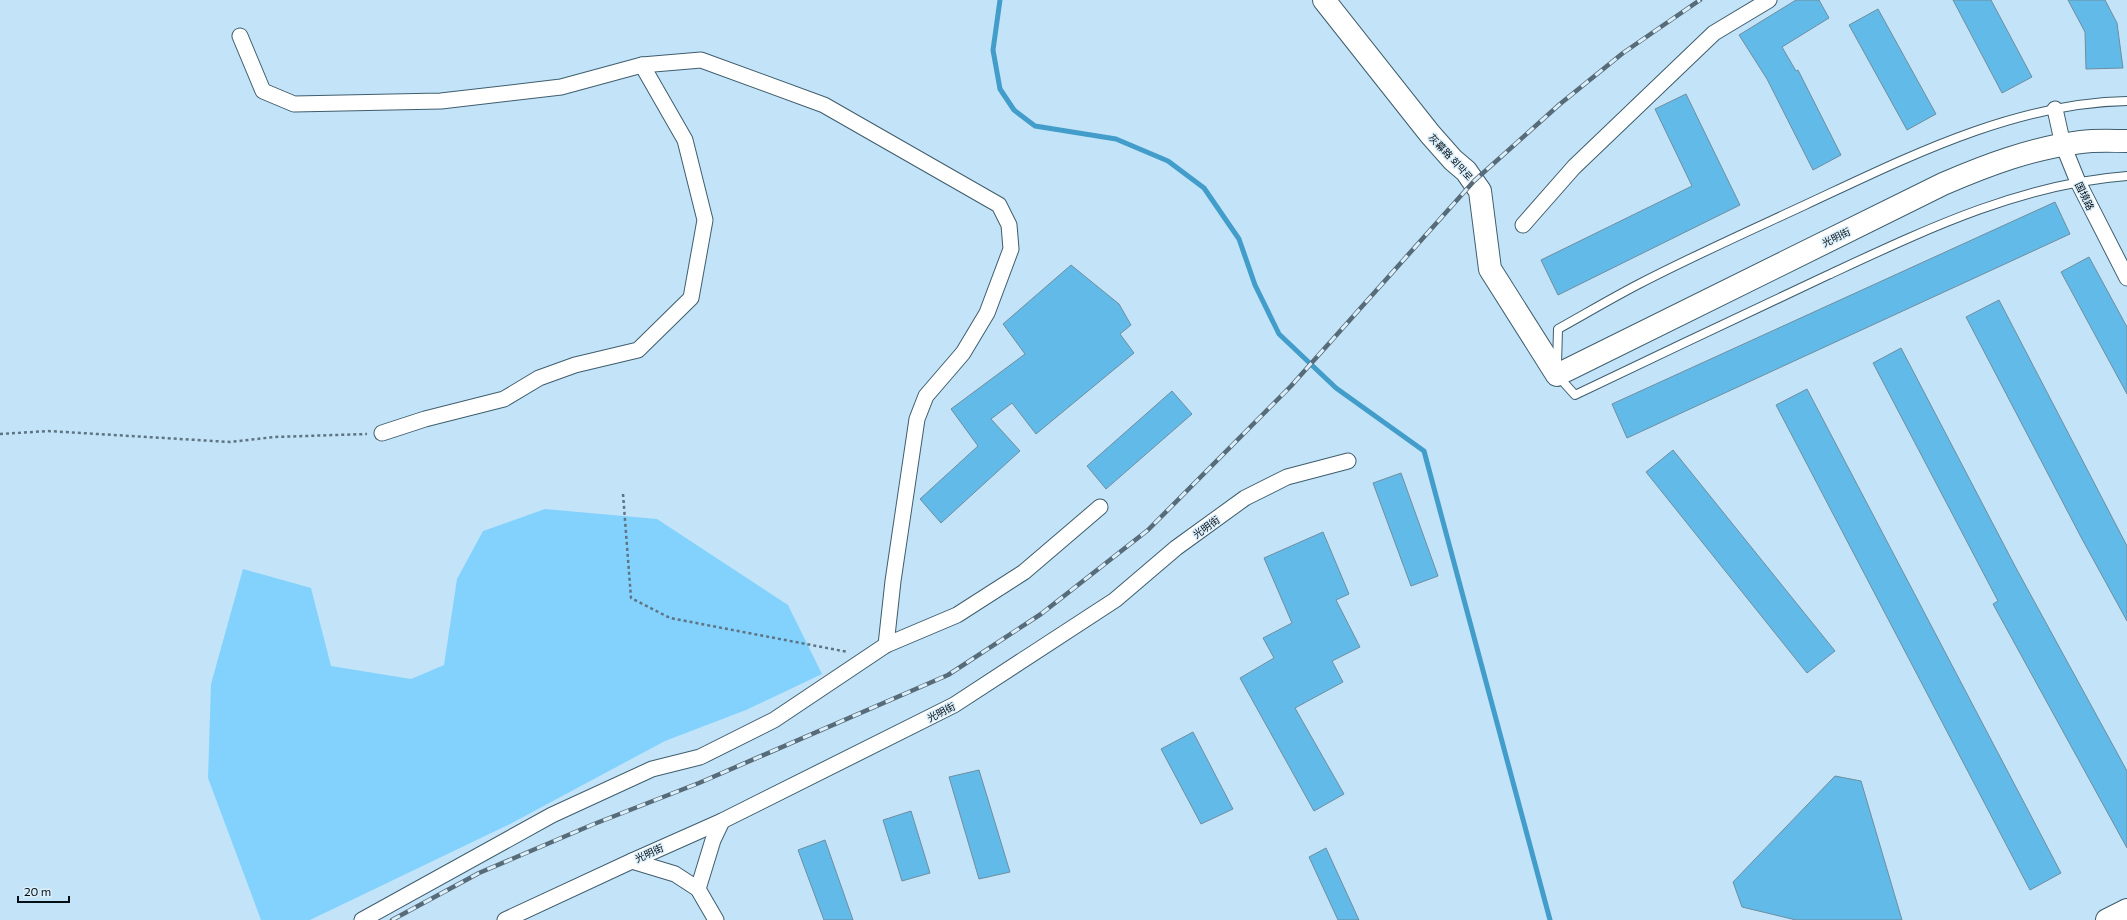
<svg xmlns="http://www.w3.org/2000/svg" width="2127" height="920" viewBox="0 0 2127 920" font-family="Commissioner,'Noto Sans SC','Noto Sans KR',sans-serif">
  <rect width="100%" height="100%" fill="#c3e4f8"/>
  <path fill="#83d2fd" d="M545 509 657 519 788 605 822 674 746 710 665 741 510 824 310 920H261L208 778 211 684 243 569 311 588 331 666 411 679 444 665 457 579 483 531Z"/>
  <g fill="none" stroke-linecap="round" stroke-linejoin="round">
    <path stroke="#439dca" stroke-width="5" d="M1000 0 993 50 1000 89 1014 110 1035 126 1116 139 1168 161 1204 188 1239 239 1255 285 1279 334 1336 388 1424 451 1550 920"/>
  </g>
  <g fill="#62bae8" stroke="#6f8ea0">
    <path d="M1796 0H1819L1829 18 1782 47 1796 71 1798 70 1841 155 1813 170 1767 79 1739 35Z"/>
    <path d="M1953 0H1991L2032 77 2002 93Z"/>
    <path d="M2068 0H2105L2117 23 2123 68 2086 69 2085 32Z"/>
    <path d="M1878 9 1936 114 1907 130 1849 25Z"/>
    <path d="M1686 94 1740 205 1558 295 1541 260 1692 186 1655 109Z"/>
    <path d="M2055 202 2070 234 1627 438 1612 404Z"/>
    <path d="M2089 257 2127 327V394L2061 272Z"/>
    <path d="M1071 265 1119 304 1131 325 1120 334 1134 353 1036 434 1012 403 991 419 1020 451 941 523 920 499 978 446 951 409 1025 354 1003 324Z"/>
    <path d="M1999 300 2127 546V621L2082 539 1966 317Z"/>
    <path d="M1901 348 2016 568 2127 771V848L1993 604 1998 601 1873 363Z"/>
    <path d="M1807 389 2061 873 2030 890 1776 405Z"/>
    <path d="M1172 391 1192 414 1106 489 1087 466Z"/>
    <path d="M1673 450 1835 651 1807 673 1646 472Z"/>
    <path d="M1401 473 1438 576 1411 586 1373 483Z"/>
    <path d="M1323 532 1349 594 1336 600 1360 647 1332 661 1343 682 1295 708 1344 794 1314 811 1240 678 1274 658 1263 638 1292 623 1264 558Z"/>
    <path d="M1193 732 1233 809 1201 824 1161 749Z"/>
    <path d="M979 770 1010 872 979 879 949 777Z"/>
    <path d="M1835 776 1861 781 1902 920H1796L1742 907 1733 882Z"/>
    <path d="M911 811 930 873 902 881 883 820Z"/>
    <path d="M825 840 853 920H824L798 850Z"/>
    <path d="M1326 848 1359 920H1338L1309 857Z"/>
  </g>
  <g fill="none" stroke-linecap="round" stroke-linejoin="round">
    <defs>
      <g id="lane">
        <path d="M1557 365 1558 329C1585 314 1612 298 1639 284 1693 256 1749 231 1805 205 1906 158 2013 103 2127 101"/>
        <path d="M1558 376 1575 395C1659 355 1744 314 1828 275 1925 230 2020 184 2127 176"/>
      </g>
      <g id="street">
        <path d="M240 36 263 91 294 104 441 101 561 87 642 65 701 60 824 105 999 205 1009 225 1011 249 987 313 963 353 926 396 917 419 893 581 886 645"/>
        <path d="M2055 109 2063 145 2078 182 2127 278"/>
        <path d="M1523 225 1574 167 1714 33 1769 0"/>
        <path d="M382 433 425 419 504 399 539 378 575 365 638 350 691 298 705 220 685 140 642 65"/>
        <path d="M632 861 675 874 698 889 716 920"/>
        <path d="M698 889 713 840 722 821"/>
        <path d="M362 920 552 815 652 769 700 757 774 720 886 645 957 615 1024 572 1100 507"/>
        <path d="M505 920 632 861 722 821 954 705 1115 600 1176 548 1245 498 1287 477 1348 461"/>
      </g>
      <g id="secondary">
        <path d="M1324 0 1430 134 1453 160 1466 171 1480 191 1490 269 1557 375 1943 184C1987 165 2032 148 2081 142 2096 140 2112 141 2127 141"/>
        <path d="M2107 920 2127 910"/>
      </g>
    </defs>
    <use href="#lane" stroke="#3f5d6d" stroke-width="10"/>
    <use href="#street" stroke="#3f5d6d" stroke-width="17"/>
    <use href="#secondary" stroke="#3f5d6d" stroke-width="24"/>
    <g stroke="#5f7482" stroke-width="2.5" stroke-dasharray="3 3" stroke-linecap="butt">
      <path d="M0 434 48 431 230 442 274 437 367 434"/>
      <path d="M623 494 631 598 670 618 848 652"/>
    </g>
    <use href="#lane" stroke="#fff" stroke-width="8"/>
    <use href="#street" stroke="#fff" stroke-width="15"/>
    <use href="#secondary" stroke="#fff" stroke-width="22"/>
    <defs>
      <path id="rail" d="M392 920 479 873 594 824 699 783 948 675 1041 614 1148 530 1291 386 1474 181 1560 104 1623 53 1700 0"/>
    </defs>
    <use href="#rail" stroke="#576b78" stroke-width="4.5"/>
    <use href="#rail" stroke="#dbeffb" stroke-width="3" stroke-dasharray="9" stroke-linecap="butt"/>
  </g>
  <g text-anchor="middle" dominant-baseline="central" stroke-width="3" stroke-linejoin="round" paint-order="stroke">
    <g font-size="10" fill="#040e15" stroke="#dbeffb">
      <text transform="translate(1451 157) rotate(47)">灰幕路 회막로</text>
      <text transform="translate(2085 196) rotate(64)">国境路</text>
      <text transform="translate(1836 237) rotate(-26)">光明街</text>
      <text transform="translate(1206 527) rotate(-36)">光明街</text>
      <text transform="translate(941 712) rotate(-27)">光明街</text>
      <text transform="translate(649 853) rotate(-24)">光明街</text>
    </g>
  </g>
  <path d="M18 896v6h51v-6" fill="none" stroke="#040e15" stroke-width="2"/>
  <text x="24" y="896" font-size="12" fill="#040e15" stroke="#dbeffb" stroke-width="3" paint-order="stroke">20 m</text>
</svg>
